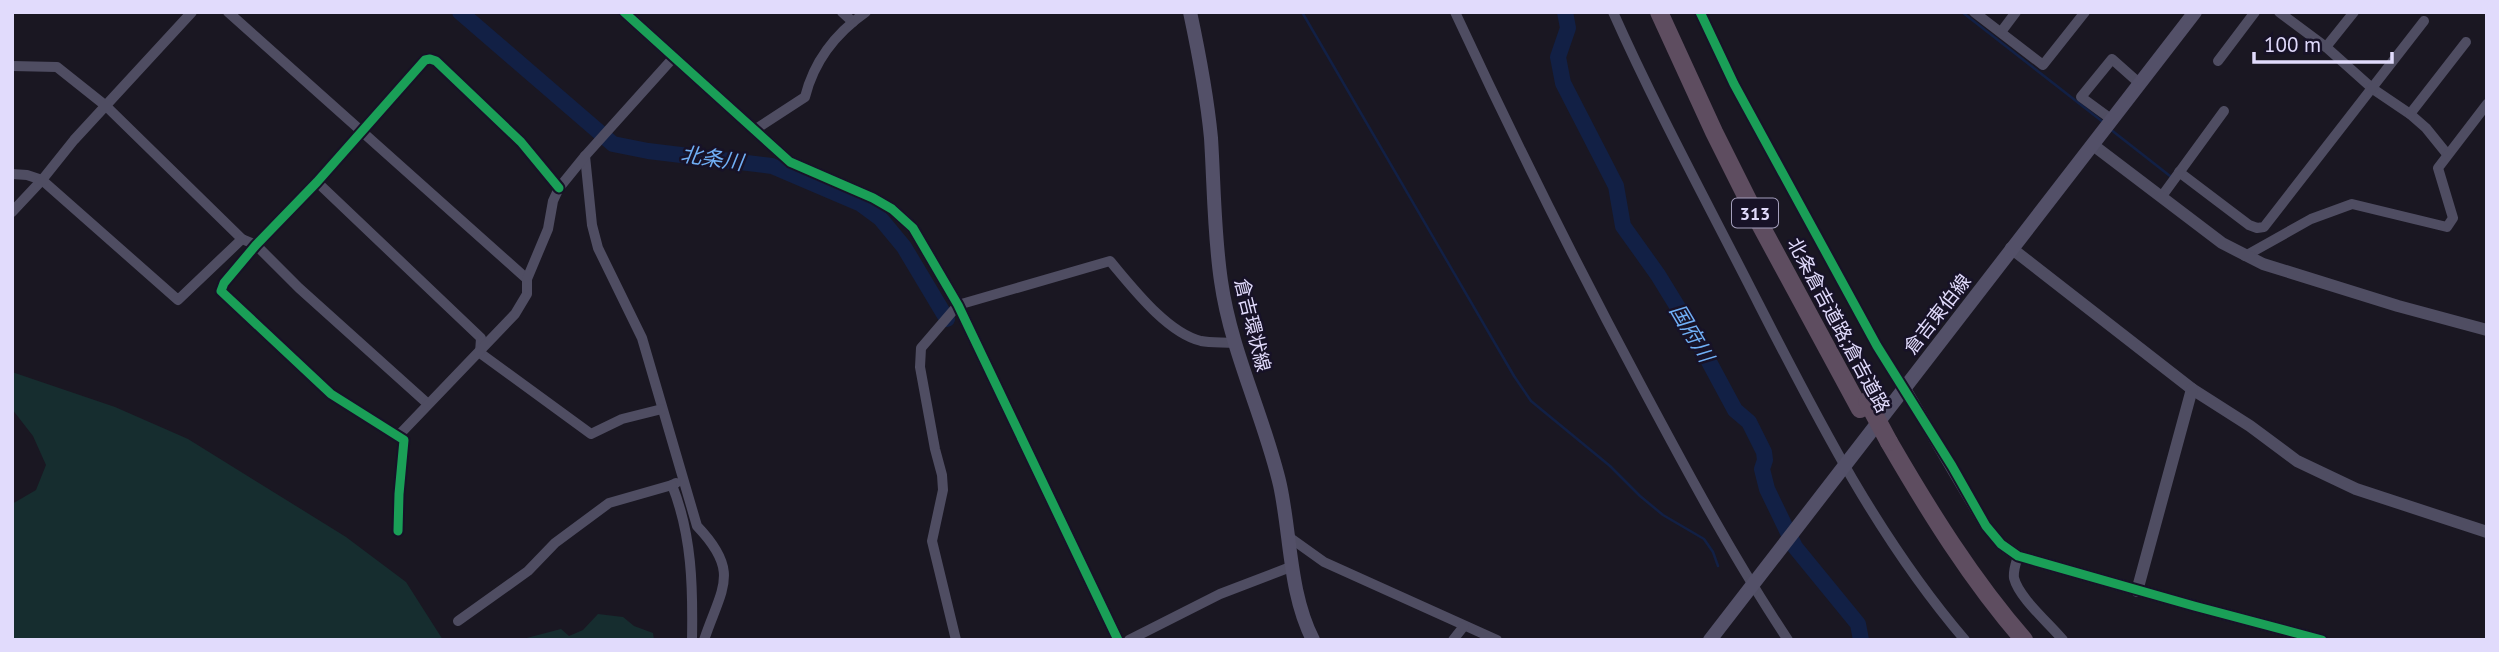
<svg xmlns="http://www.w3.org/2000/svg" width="2499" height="652" viewBox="0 0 2499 652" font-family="'PT Sans','Noto Sans JP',sans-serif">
  <rect width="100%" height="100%" fill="#1a1722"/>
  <g fill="#162d2f">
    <path d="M12 372 115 407 188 439 346 537 406 582 443 640H12V504L36 490 46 465 33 436 12 409Z"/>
    <path d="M598 614 623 617 634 626 653 633 654 640H519L561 629 569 636 583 630Z"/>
  </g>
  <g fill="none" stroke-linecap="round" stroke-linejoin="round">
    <g stroke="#122045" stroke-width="2.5">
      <path d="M1302 12 1514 376 1531 401 1610 466 1640 496 1663 515 1704 539 1713 552 1718 566"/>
      <path d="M1962 12 2103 122"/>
      <path d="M2110 129 2170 176"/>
    </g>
    <g stroke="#122045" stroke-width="16">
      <path d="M460 12 613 144 648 151 772 166 861 204 880 218 904 247 947 319"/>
      <path d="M1565 12 1568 28 1558 57 1563 83 1616 186 1623 226 1658 275 1693 332 1735 410 1749 422 1764 452 1765 460 1762 469 1767 489 1795 547 1858 624 1861 640"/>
    </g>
    <g stroke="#4f4d62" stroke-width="10">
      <path d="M228 12 527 279"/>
      <path d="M842 12 853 22"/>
      <path d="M1455 12C1514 139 1576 264 1642 387 1688 473 1734 559 1788 640"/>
      <path d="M1613 12C1654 104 1702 193 1748 283 1811 406 1874 534 1965 640"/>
      <path d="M1700 12 1734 84 1877 346 1904 387"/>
      <path d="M1974 12 2043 65 2085 12"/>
      <path d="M2279 12 2326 47 2373 89 2410 114 2426 128 2447 154"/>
      <path d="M2001 32 2016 12"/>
      <path d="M2326 47 2354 12"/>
      <path d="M2218 61 2255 12"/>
      <path d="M12 66 57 67 106 106 242 239 256 245 299 288 428 404"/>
      <path d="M2410 114 2466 42"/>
      <path d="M2111 119 2081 97 2112 59 2139 83"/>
      <path d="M756 129 805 97C814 61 836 33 866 12"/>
      <path d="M585 156 592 225 598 248 642 338 697 526C741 572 722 587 704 640"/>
      <path d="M2179 172 2249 225 2257 228 2264 227 2424 21"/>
      <path d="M12 174 27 175 42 180 178 300 242 239"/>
      <path d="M317 182 481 338 480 353"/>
      <path d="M2162 196 2224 111"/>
      <path d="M12 212 42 180 74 140 192 12"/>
      <path d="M2245 256 2311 219 2352 204 2447 227 2453 218 2438 168 2487 104"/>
      <path d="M480 353 591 434 622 419 662 409"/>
      <path d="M399 435 515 314 527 294V279L548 229 553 201 559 188 585 156 674 57"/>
      <path d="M676 483 672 485C692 535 693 587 692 640"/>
      <path d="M398 531 399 494 404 440 331 394 221 291 224 283 256 245 317 182 425 60 430 59 436 61 521 142 559 188"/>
      <path d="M1289 537 1324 562 1497 640"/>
      <path d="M2018 556C2016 563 2013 570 2014 578 2019 598 2049 623 2063 640"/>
      <path d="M458 621 528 571 555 543 609 503 672 485"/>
      <path d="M956 640 932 541 943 490 942 475 935 449 920 367 921 348 958 305 1110 261C1132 287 1167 333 1201 341 1211 343 1224 342 1234 343"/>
      <path d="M1129 640 1220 594 1293 566"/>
      <path d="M1453 640 1464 626"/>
    </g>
    <g stroke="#4f4d62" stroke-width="12">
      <path d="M624 12 790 162 873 198 892 209 913 228 958 305 1118 640"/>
      <path d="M2093 145 2222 243 2263 264 2398 306 2487 330"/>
      <path d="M2011 248 2192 389 2250 426 2297 461 2356 489 2487 532"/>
      <path d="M1904 387 1986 526 2001 544 2018 556 2194 606 2322 640"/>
      <path d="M2137 591 2192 389"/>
    </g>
    <g stroke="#535068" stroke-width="14">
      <path d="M1190 12C1199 54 1207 96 1211 138 1214 185 1214 234 1221 281 1231 352 1264 416 1280 485 1291 536 1289 593 1313 640"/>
      <path d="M1710 640 2195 12"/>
    </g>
    <g stroke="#5e4d60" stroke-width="18">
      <path d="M1659 12 1714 132 1761 226 1860 409"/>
      <path d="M1889 442C1929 511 1971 579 2024 640"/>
    </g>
    <path stroke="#5e4d60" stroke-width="18" d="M1867 401 1889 442"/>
    <defs>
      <g id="cycleway">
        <path d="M624 12 790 162 873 198 892 209 913 228 958 305 1118 640"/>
        <path d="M1700 12 1734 84 1877 346 1952 466 1986 526 2001 544 2018 556 2194 606 2322 640"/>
        <path d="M398 531 399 494 404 440 331 394 221 291 224 283 256 245 317 182 425 60 430 59 436 61 521 142 559 188"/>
      </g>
    </defs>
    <use href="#cycleway" stroke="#171227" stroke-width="13"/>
    <use href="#cycleway" stroke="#1a9f57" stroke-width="9"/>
  </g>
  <g text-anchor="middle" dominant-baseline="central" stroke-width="5" stroke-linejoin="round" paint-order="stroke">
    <rect fill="#171227" stroke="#a49fbc" stroke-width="2" x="1732" y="198.5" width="46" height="29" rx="5"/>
    <g font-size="18" font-weight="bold" fill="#e1dbfc">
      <text x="1755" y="213">313</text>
    </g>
    <g font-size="19" fill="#e1dbfc" stroke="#171227">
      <text transform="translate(1937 314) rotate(-52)">倉吉東伯線</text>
      <text transform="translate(1253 325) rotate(76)">倉吉環状線</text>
      <text transform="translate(1839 325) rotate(62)">北条倉吉道路;倉吉道路</text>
    </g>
    <g font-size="21" font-style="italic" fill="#70aff5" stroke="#171227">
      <text transform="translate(712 158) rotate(8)">北条川</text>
      <text transform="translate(1692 333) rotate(59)">国府川</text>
    </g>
  </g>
  <rect width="2499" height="652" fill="none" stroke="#e1dbfc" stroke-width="28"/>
  <path d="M2254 52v10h138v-10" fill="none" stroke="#e1dbfc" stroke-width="3.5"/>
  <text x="2264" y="52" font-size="21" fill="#e1dbfc" stroke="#171227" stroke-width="5" paint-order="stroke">100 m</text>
</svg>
